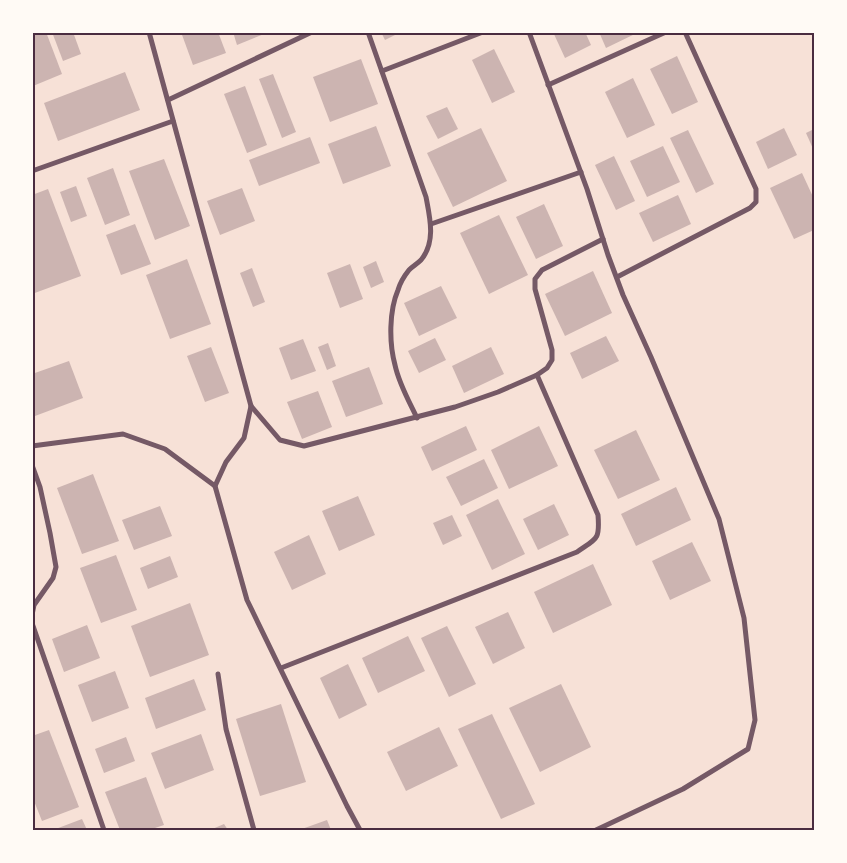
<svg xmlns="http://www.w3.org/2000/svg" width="847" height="863" viewBox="0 0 847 863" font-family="'Noto Sans',sans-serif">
  <rect width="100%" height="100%" fill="#f7e1d7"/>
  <g fill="#ccb4b1">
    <path d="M42 32H46L62 74 33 86 32 36Z"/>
    <path d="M52 32H73L81 54 63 61Z"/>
    <path d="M181 32H218L226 53 193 65Z"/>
    <path d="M233 32H263L264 34 237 45Z"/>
    <path d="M381 32H401L385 40Z"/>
    <path d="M553 32H585L591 45 565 58Z"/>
    <path d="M599 32H639L606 48Z"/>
    <path d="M494 49 515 92 492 103 472 60Z"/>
    <path d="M677 56 698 102 672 114 650 69Z"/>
    <path d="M361 59 378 104 330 122 313 77Z"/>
    <path d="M125 72 140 110 58 141 44 103Z"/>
    <path d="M273 74 296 132 282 138 259 79Z"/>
    <path d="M633 78 655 125 627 138 605 92Z"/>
    <path d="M245 86 267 145 247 153 224 94Z"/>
    <path d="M447 107 458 129 438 139 426 116Z"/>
    <path d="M376 126 391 166 343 184 328 144Z"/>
    <path d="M481 128 507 181 453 207 427 153Z"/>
    <path d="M784 128 797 155 768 169 756 142Z"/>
    <path d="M814 129V151L806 133Z"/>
    <path d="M688 130 714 184 696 193 670 138Z"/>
    <path d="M310 137 320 163 259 186 249 160Z"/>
    <path d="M663 146 680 182 647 197 630 161Z"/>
    <path d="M614 156 635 201 616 210 595 165Z"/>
    <path d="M164 159 190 226 155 240 129 171Z"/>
    <path d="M113 168 130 215 105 225 87 178Z"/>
    <path d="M802 173 814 199V230L794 239 770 188Z"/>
    <path d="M76 186 87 216 71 222 60 192Z"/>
    <path d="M242 188 255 221 220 235 207 201Z"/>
    <path d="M48 189 81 276 32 294V195Z"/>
    <path d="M678 195 691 224 653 242 639 213Z"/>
    <path d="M544 204 563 246 536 259 516 217Z"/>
    <path d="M499 215 528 275 489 294 460 233Z"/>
    <path d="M135 224 151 264 121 275 106 235Z"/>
    <path d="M187 259 211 324 170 339 146 275Z"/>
    <path d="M376 261 384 282 371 288 363 267Z"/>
    <path d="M350 264 363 299 340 308 327 273Z"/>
    <path d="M252 268 265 302 253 307 240 273Z"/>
    <path d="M593 271 612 313 565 336 545 294Z"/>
    <path d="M441 286 457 318 419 336 404 303Z"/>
    <path d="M606 336 619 361 582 379 570 353Z"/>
    <path d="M435 338 446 360 419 373 408 351Z"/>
    <path d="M303 339 316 371 291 380 279 348Z"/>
    <path d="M328 343 336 366 327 370 318 347Z"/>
    <path d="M211 347 229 393 205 402 187 356Z"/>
    <path d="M491 347 504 374 464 393 452 366Z"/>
    <path d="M69 361 83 398 35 416 32 410V374Z"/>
    <path d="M369 367 383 404 346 417 332 381Z"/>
    <path d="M318 391 332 427 302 439 287 402Z"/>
    <path d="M466 426 477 450 432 471 421 447Z"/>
    <path d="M539 426 558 466 509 489 491 450Z"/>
    <path d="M636 430 660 480 618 499 594 450Z"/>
    <path d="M484 459 498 488 461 506 446 477Z"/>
    <path d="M93 474 119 541 82 554 57 488Z"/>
    <path d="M676 487 691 520 636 546 621 514Z"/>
    <path d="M358 496 375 535 339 551 322 511Z"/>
    <path d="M498 499 525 554 492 570 466 515Z"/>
    <path d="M554 504 569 535 538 550 523 519Z"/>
    <path d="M160 506 172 536 134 550 122 520Z"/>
    <path d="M452 515 462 536 443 545 433 523Z"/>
    <path d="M309 535 326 574 292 590 274 552Z"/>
    <path d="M692 542 711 581 670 600 652 561Z"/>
    <path d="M116 555 137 610 101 623 80 568Z"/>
    <path d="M170 556 178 577 148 589 140 568Z"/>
    <path d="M593 564 612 605 553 633 534 592Z"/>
    <path d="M190 603 209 655 150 677 131 626Z"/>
    <path d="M508 612 525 648 493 664 475 627Z"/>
    <path d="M87 625 100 658 64 672 52 639Z"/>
    <path d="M447 626 476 684 449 697 421 638Z"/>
    <path d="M408 636 425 671 378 693 362 658Z"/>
    <path d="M348 664 367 705 339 719 320 678Z"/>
    <path d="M115 671 129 708 92 722 78 685Z"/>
    <path d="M194 679 206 710 156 729 145 698Z"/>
    <path d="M561 684 591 747 540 772 509 708Z"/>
    <path d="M281 704 306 782 260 796 236 719Z"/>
    <path d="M492 714 535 804 501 819 458 729Z"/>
    <path d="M439 727 458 766 406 791 387 752Z"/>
    <path d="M49 730 79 807 42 821 32 796V736Z"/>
    <path d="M201 734 214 770 165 789 151 753Z"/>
    <path d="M126 737 135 761 104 773 95 749Z"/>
    <path d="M146 777 164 825 149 830H120L105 792Z"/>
    <path d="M82 819 87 830H53Z"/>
    <path d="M327 820 331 830H299Z"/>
    <path d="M224 824 228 830H210Z"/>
  </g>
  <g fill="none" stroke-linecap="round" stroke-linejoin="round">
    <g stroke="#755966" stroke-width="5">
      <path d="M149 32 251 406 280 440 304 446 455 407 498 392 537 375 547 368 552 360V350L535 289V279L542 270 603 239"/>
      <path d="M368 32 426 197C430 218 436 242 421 260 417 264 413 266 409 270 405 275 400 283 398 290 389 311 389 343 395 365 399 384 409 401 417 418"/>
      <path d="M529 32 587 189 608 255 623 295 651 357 719 519 744 618 755 720 748 749 683 789 596 830"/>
      <path d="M382 71 483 32"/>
      <path d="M548 85 666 32"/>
      <path d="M168 100 312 32"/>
      <path d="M32 171 173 121"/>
      <path d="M431 224 581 172"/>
      <path d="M617 277 750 208 756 202V189L750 176 685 32"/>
      <path d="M32 446 123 434 165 449 215 486 247 600 347 806 360 830"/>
      <path d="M32 465 40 487 50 533 56 567 53 578 34 605 32 615"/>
      <path d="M215 486 226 462 244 438 251 406"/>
      <path d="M32 623 104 830"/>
      <path d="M281 668 577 552C597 538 600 540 598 515L537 375"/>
      <path d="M218 674 226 729 254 830"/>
    </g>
  </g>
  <rect width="847" height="863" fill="none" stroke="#fffaf5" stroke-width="68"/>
  <rect x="34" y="34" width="779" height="795" fill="none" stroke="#4a2c40" stroke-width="2"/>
</svg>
